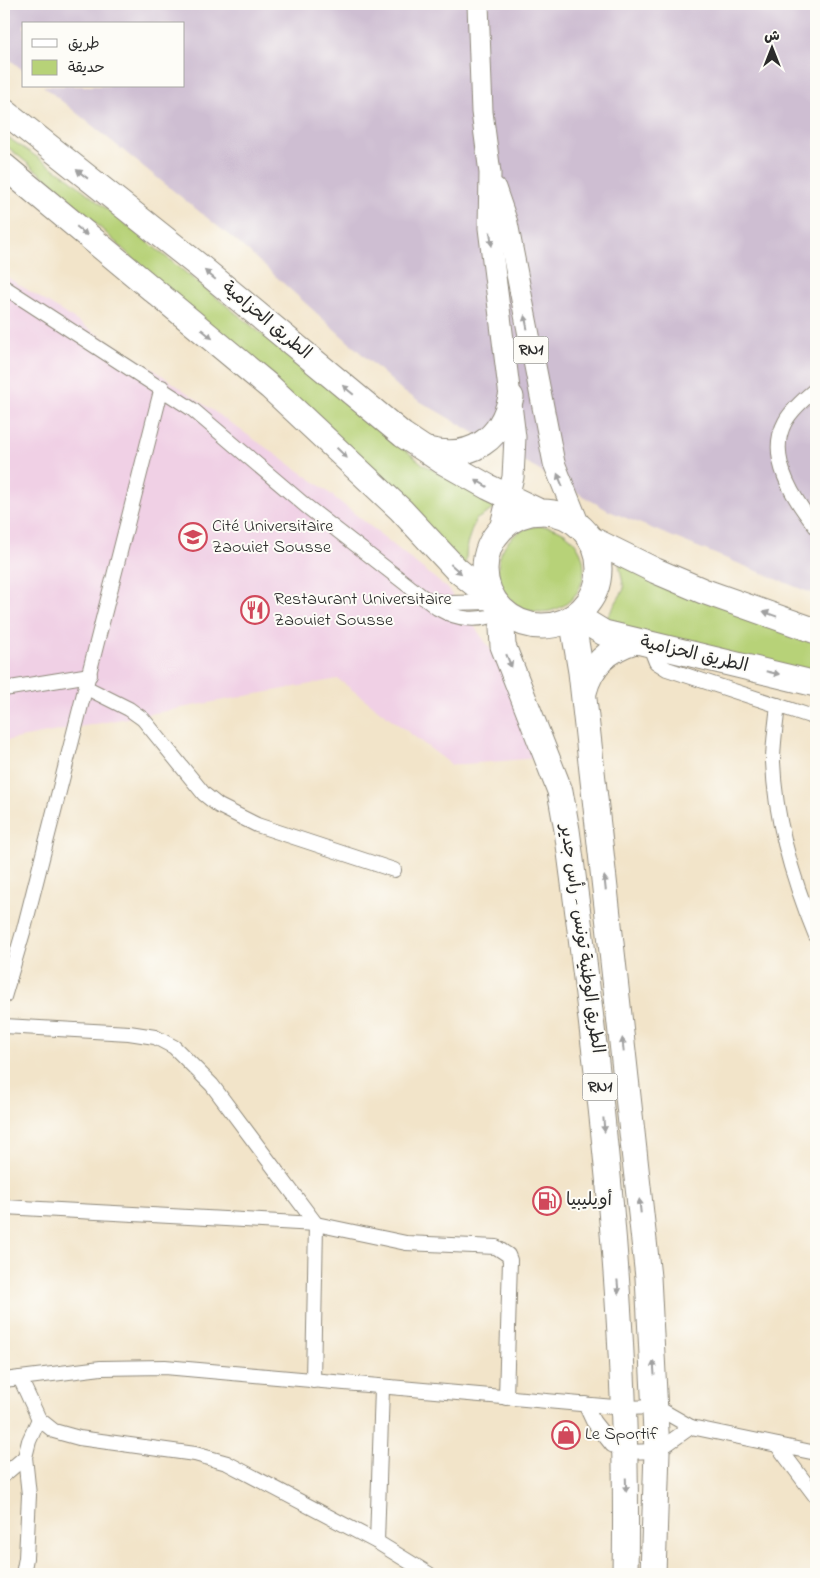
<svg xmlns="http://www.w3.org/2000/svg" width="820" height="1578" viewBox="0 0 820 1578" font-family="'Indie Flower','Playpen Sans Arabic',sans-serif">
  <rect width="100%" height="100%" fill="#fdfcf7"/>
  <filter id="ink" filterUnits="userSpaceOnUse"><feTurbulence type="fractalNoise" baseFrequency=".02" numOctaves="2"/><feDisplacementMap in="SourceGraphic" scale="10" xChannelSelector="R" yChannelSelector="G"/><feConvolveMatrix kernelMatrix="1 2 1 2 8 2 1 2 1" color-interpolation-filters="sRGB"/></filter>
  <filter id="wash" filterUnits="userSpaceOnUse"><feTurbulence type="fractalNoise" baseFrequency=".0096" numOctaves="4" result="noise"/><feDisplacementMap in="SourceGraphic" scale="20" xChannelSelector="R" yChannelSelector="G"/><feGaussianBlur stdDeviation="1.12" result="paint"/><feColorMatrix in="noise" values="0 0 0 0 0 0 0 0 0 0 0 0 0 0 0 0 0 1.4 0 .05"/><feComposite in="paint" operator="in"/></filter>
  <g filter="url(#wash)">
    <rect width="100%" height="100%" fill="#f2e4c9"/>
    <path fill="#f0d0e5" d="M4 275 156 371 318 484 448 589 515 684 538 758 452 765 338 679 4 741Z"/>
    <path fill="#cebed2" d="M4 4H816V595L609 511 404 392 241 245 43 86H184V24H24V71L4 55Z"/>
    <g fill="#b7d278" stroke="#717e52">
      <path d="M4 135 67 177 424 465 499 506 475 520 467 544 465 570 59 189 4 144Z"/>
      <circle cx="541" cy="569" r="43"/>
      <path d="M619 563 816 640V675L604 623 624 589Z"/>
    </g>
  </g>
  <g filter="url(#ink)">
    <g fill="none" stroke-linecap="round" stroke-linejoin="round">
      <defs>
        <g id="street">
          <path d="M4 287 192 409 306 506 437 608C460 621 479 622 503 612"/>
          <path d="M816 389C805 398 792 409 785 422 766 457 795 501 816 527"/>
          <path d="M428 599 449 603 494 602"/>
          <path d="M649 644 656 662 667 669 816 718"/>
          <path d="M87 688 129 709 143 719 204 794 219 806 257 825 394 870"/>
          <path d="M4 689 90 675"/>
          <path d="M778 705C776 724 773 743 773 762 775 821 794 883 816 936"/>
          <path d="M4 997 24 929 162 387"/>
          <path d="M4 1026 129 1033 155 1037 174 1047 212 1085 316 1224 313 1381"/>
          <path d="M4 1207 316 1224 406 1243 496 1247 508 1255 510 1260 506 1398"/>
          <path d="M20 1378 39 1419 54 1431 79 1438 195 1454 227 1463 377 1542 429 1574"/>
          <path d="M4 1380 101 1368 165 1367 625 1408 656 1407 691 1427 816 1453"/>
          <path d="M585 1404 593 1421 612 1445 625 1452 657 1451 691 1427"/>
          <path d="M777 1445 816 1497"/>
          <path d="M4 1475 25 1457"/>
          <path d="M377 1542 382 1388"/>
          <path d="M23 1574 26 1558 29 1495 25 1457 29 1441 39 1419"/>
        </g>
        <g id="primary">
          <path d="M478 4 482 112 490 173 489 228 515 437 513 477 500 529"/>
          <path d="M495 188 507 223 554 463 579 525"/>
        </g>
        <g id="highway">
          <path d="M4 111 198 265 403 435 442 461 488 487 540 512"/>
          <path d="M4 166 270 387 401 510 456 569 492 598"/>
          <path d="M428 450C471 461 502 439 511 397"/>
          <circle cx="542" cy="569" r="57"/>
          <path d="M591 539 656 571 703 591 816 631"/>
          <path d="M506 614 502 628 503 646 560 791 567 830C600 1077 630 1324 625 1574"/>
          <path d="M576 616 604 633 816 684"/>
          <path d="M572 618 581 672 648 1277 657 1451 653 1574"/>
          <path d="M584 692C591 665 608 649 635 641"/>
        </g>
      </defs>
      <use href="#street" stroke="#8e887a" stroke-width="16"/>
      <use href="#primary" stroke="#8e887a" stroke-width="23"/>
      <use href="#highway" stroke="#8e887a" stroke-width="27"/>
      <use href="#street" stroke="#fff" stroke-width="14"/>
      <use href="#primary" stroke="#fff" stroke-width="21"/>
      <use href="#highway" stroke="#fff" stroke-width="25"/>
    </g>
    <defs><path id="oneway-solid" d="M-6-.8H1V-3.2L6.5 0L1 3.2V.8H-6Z" transform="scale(1.25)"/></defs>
    <g fill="#a0a0a0">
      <use href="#oneway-solid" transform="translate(82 174) rotate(-142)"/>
      <use href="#oneway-solid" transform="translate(82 231) rotate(40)"/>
      <use href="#oneway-solid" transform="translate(491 239) rotate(83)"/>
      <use href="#oneway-solid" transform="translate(210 275) rotate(-140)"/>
      <use href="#oneway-solid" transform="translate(526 322) rotate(-101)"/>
      <use href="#oneway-solid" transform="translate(207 334) rotate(40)"/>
      <use href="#oneway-solid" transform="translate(348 390) rotate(-140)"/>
      <use href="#oneway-solid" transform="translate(342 453) rotate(44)"/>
      <use href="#oneway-solid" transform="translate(560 480) rotate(-112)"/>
      <use href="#oneway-solid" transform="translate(481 483) rotate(-149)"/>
      <use href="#oneway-solid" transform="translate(456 569) rotate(41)"/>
      <use href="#oneway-solid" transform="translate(770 614) rotate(-160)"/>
      <use href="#oneway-solid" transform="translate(509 661) rotate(68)"/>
      <use href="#oneway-solid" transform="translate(773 673) rotate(13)"/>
      <use href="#oneway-solid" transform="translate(605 883) rotate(-96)"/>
      <use href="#oneway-solid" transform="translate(623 1045) rotate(-96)"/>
      <use href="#oneway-solid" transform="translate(604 1125) rotate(85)"/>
      <use href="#oneway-solid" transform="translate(640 1206) rotate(-96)"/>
      <use href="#oneway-solid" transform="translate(618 1287) rotate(85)"/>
      <use href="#oneway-solid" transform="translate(654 1368) rotate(-94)"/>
      <use href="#oneway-solid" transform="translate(626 1485) rotate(88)"/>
    </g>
  </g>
  <defs>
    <symbol id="university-ring" viewBox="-11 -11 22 22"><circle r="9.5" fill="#fdfcf7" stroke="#d1495b" stroke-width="1.5"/><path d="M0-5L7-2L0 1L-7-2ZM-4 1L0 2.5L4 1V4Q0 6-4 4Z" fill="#d1495b"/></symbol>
    <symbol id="restaurant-ring" viewBox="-11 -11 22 22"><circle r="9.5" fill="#fdfcf7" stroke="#d1495b" stroke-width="1.5"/><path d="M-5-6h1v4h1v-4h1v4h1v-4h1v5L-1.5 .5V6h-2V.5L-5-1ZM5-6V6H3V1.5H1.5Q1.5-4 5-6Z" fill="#d1495b"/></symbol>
    <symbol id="fuel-ring" viewBox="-11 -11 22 22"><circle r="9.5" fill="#fdfcf7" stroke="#d1495b" stroke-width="1.5"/><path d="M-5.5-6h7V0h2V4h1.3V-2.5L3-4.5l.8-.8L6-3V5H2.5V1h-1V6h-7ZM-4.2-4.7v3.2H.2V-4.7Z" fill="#d1495b"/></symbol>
    <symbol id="shop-ring" viewBox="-11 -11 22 22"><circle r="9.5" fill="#fdfcf7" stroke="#d1495b" stroke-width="1.5"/><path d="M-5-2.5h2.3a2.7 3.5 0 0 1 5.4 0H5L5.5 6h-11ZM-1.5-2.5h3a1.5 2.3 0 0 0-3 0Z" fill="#d1495b"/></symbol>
  </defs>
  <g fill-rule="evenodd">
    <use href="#university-ring" x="177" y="521" width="32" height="32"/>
    <use href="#restaurant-ring" x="239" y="594" width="32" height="32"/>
    <use href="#fuel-ring" x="531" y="1185" width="32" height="32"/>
    <use href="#shop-ring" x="550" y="1419" width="32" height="32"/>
  </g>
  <g text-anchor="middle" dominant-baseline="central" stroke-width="4" stroke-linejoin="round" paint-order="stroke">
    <g fill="#fdfcf7" stroke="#6a6a68" stroke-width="1">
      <rect x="513.5" y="336.5" width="35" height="27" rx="4"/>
      <rect x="582.5" y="1073.5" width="35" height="27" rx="4"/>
    </g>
    <g font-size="16" font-weight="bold" fill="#2b2b2b">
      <text x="531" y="350">RN1</text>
      <text x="600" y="1087">RN1</text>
    </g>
    <g font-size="18" fill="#2b2b2b" stroke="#fdfcf7">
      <text transform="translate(266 321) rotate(40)">الطريق الحزامية</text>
      <text transform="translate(694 655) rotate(13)">الطريق الحزامية</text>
      <text transform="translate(581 939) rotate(82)">الطريق الوطنية تونس - رأس جدير</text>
    </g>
    <g font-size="18" fill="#2b2b2b" stroke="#fdfcf7" text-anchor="start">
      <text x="212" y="527">Cité Universitaire<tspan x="212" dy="21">Zaouiet Sousse</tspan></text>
      <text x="274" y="600">Restaurant Universitaire<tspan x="274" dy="21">Zaouiet Sousse</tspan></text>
      <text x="566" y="1201">أويليبيا</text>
      <text x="585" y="1435">Le Sportif</text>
    </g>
  </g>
  <rect width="820" height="1578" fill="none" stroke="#fdfcf7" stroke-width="20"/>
  <rect x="22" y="22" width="162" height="65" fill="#fdfcf7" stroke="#a9a8a5"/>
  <rect x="32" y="39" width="25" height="8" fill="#ffffff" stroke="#a9a8a5"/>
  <text x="68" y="48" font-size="15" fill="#2b2b2b">طريق</text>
  <rect x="32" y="60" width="25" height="15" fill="#b7d278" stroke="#a9a8a5"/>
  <text x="68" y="72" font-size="15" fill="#2b2b2b">حديقة</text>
  <g transform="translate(772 48)" stroke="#fdfcf7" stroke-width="4" paint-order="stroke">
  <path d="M0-4L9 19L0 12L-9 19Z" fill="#2b2b2b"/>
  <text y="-8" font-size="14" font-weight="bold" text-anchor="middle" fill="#2b2b2b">ش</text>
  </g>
</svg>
